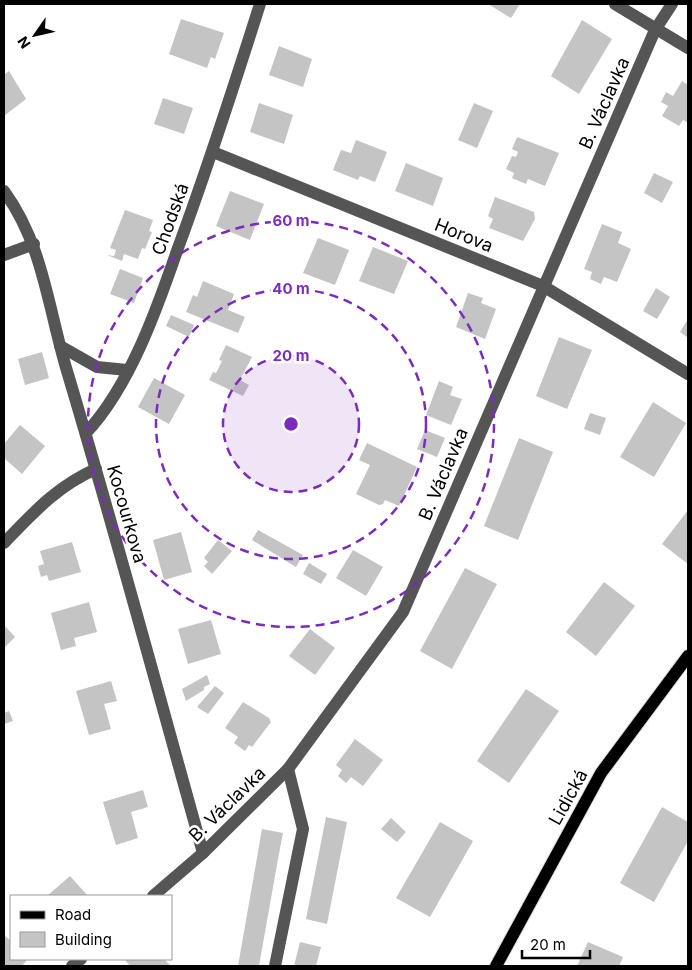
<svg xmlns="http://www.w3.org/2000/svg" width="692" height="970" viewBox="0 0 692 970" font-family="Inter,sans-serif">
  <rect width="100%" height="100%" fill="#fff"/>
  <g fill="#c4c4c4">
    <path d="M488 4H520L511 18Z"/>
    <path d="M181 19 224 33 215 59 211 57 207 68 169 54Z"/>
    <path d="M582 20 612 39 579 94 551 76Z"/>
    <path d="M279 46 312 59 303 87 269 75Z"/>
    <path d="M9 71 26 99 4 116V72L5 74Z"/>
    <path d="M682 81 688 85V123L683 120 679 126 662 116 668 106 661 102 666 92 673 96Z"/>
    <path d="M163 98 193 108 184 134 154 124Z"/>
    <path d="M259 103 293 115 284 144 250 132Z"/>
    <path d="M474 103 493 111 477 148 458 140Z"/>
    <path d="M517 137 559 153 545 186 528 179 526 184 512 178 514 173 506 169 512 156 516 157 518 152 512 149Z"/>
    <path d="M356 140 387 152 375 182 360 176 358 180 333 170 341 150 351 153Z"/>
    <path d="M406 163 443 178 433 206 395 191Z"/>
    <path d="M654 173 673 182 662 203 644 193Z"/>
    <path d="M230 191 264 204 250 240 216 226Z"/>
    <path d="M495 197 534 212 535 219 523 241 489 228 493 219 488 216Z"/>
    <path d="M125 210 153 220 149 231 152 232 145 249 142 248 138 259 124 254 122 261 107 255 114 256 116 250 110 248Z"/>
    <path d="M602 224 622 232 618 243 631 249 617 282 604 277 601 284 590 279 592 272 584 269Z"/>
    <path d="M318 238 349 250 335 285 303 273Z"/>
    <path d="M373 247 408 261 394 294 359 281Z"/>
    <path d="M120 269 143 278 134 303 110 294Z"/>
    <path d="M203 281 234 294 228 310 245 317 238 333 186 312 193 295 197 297Z"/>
    <path d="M656 288 670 297 657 319 643 311Z"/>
    <path d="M468 293 483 298 481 303 496 309 485 339 456 327Z"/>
    <path d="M171 315 194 325 189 337 166 326Z"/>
    <path d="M688 319V338L680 332Z"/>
    <path d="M559 337 592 350 567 409 536 396Z"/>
    <path d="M226 345 252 357 240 380 249 385 243 396 209 380 213 372 216 373 222 361 219 360Z"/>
    <path d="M42 352 49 378 25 385 18 359Z"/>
    <path d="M154 378 185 395 169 424 138 407Z"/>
    <path d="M439 381 453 387 450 395 462 399 451 425 426 415Z"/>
    <path d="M653 402 686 423 654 477 620 457Z"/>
    <path d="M590 413 606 418 600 435 584 429Z"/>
    <path d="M20 425 45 446 22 474 4 458V444Z"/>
    <path d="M425 430 445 438 437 457 417 449Z"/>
    <path d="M519 438 553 452 518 540 484 526Z"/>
    <path d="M367 443 417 467 399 506 385 500 383 504 379 505 356 494 370 465 359 460Z"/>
    <path d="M688 510V564L662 544Z"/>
    <path d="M258 530 303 555 296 567 252 540Z"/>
    <path d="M181 532 192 572 164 580 153 540Z"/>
    <path d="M218 540 232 551 212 574 204 566 208 562 204 558Z"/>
    <path d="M72 542 81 572 49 581 47 575 41 577 38 566 44 564 40 551Z"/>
    <path d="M353 550 383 567 366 596 336 578Z"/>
    <path d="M309 563 327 574 321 584 303 574Z"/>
    <path d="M465 568 497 584 452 669 420 651Z"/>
    <path d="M604 582 635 606 596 656 566 632Z"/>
    <path d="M89 602 97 632 74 638 76 646 61 650 51 613Z"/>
    <path d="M211 620 221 654 188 664 178 629Z"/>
    <path d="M4 625 15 637 4 648Z"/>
    <path d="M310 629 335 648 315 675 289 656Z"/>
    <path d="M207 675 210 684 204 687V690L186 701 182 689Z"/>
    <path d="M111 681 117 701 104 704 111 729 89 735 76 691Z"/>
    <path d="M215 686 224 693 208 714 197 707Z"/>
    <path d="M526 689 559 711 509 783 477 761Z"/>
    <path d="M243 702 269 718 271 722 252 747 249 745 245 751 234 743 238 737 225 728Z"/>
    <path d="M9 711 13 721 4 724V713Z"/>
    <path d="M355 739 383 760 363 786 351 777 346 783 338 776 342 770 336 765Z"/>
    <path d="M143 790 148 807 131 812 138 838 116 845 103 802Z"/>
    <path d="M662 807 688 822V841L654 902 620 883Z"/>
    <path d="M326 817 347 822 327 924 306 919Z"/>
    <path d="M391 818 406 832 397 842 381 829Z"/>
    <path d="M440 822 473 841 430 917 396 898Z"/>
    <path d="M262 829 283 833 278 859 259 966H238Z"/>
    <path d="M70 876 88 896H47Z"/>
    <path d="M5 936 11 941V959L27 960 22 966H4Z"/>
    <path d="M300 942 321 947 316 966H294Z"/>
    <path d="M588 942 623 957 619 966H577Z"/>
    <path d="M127 959H164L171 966H130L125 960Z"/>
  </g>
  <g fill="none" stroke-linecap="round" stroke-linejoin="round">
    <defs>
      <path id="major" d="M496 966 601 773 688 656"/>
    </defs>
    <use href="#major" stroke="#dbdbdb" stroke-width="14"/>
    <g stroke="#555" stroke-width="12">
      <path d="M615 4 688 48"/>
      <path d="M213 152 543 286 688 374"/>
      <path d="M4 191C43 244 48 308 67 371 115 531 158 692 203 853"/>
      <path d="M4 255 34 244"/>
      <path d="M60 346 97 367 127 370"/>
      <path d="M86 433C130 386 157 309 178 248 208 167 234 86 260 4"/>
      <path d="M4 543C33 513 57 486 96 469"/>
      <path d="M153 896 203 853 288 769 403 612 655 30 672 4"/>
      <path d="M72 966 81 959"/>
      <path d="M275 966 303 829 288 769"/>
    </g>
    <use href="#major" stroke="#000" stroke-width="12"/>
  </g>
  <circle cx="291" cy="424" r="68" fill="#7b2cbf" fill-opacity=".12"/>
  <g fill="none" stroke="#7b2cbf" stroke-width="2.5" stroke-dasharray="9 6">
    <circle cx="291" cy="424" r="68"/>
    <circle cx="291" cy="424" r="135"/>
    <circle cx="291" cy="424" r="203"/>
  </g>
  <g text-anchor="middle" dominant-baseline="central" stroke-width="5" stroke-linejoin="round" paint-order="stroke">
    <g font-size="18" fill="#000" stroke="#fff">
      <text transform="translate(604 103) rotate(-66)">B. Václavka</text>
      <text transform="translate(170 219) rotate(-70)">Chodská</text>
      <text transform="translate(464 235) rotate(22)">Horova</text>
      <text transform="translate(443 474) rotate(-67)">B. Václavka</text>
      <text transform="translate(127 514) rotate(74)">Kocourkova</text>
      <text transform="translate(568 797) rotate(-61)">Lidická</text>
      <text transform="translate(227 804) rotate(-44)">B. Václavka</text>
    </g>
  </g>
  <circle cx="291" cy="424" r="8" fill="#7b2cbf" stroke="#fff" stroke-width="2.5"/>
  <g font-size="15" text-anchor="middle" font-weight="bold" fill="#7b2cbf" stroke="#fff" stroke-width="5" stroke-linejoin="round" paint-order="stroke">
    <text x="291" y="226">60 m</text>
    <text x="291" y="294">40 m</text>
    <text x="291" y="361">20 m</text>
  </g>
  <rect width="692" height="970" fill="none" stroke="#000000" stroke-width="10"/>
  <rect x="10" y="895" width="162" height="65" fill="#ffffff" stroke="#999999"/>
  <rect x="20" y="911" width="25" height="8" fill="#000000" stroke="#999999"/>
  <text x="55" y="920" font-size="15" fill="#000000">Road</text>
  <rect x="20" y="932" width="25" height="15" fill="#c4c4c4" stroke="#999999"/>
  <text x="55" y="945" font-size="15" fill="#000000">Building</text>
  <g transform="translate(35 35) rotate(236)" stroke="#ffffff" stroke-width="4" paint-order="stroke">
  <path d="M0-4L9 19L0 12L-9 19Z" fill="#000000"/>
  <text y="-8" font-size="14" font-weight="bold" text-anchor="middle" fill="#000000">N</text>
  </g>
  <path d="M522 950v8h68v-8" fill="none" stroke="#000000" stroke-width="2.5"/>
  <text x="530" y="950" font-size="15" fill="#000000" stroke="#ffffff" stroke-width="4" paint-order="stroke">20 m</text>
</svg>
